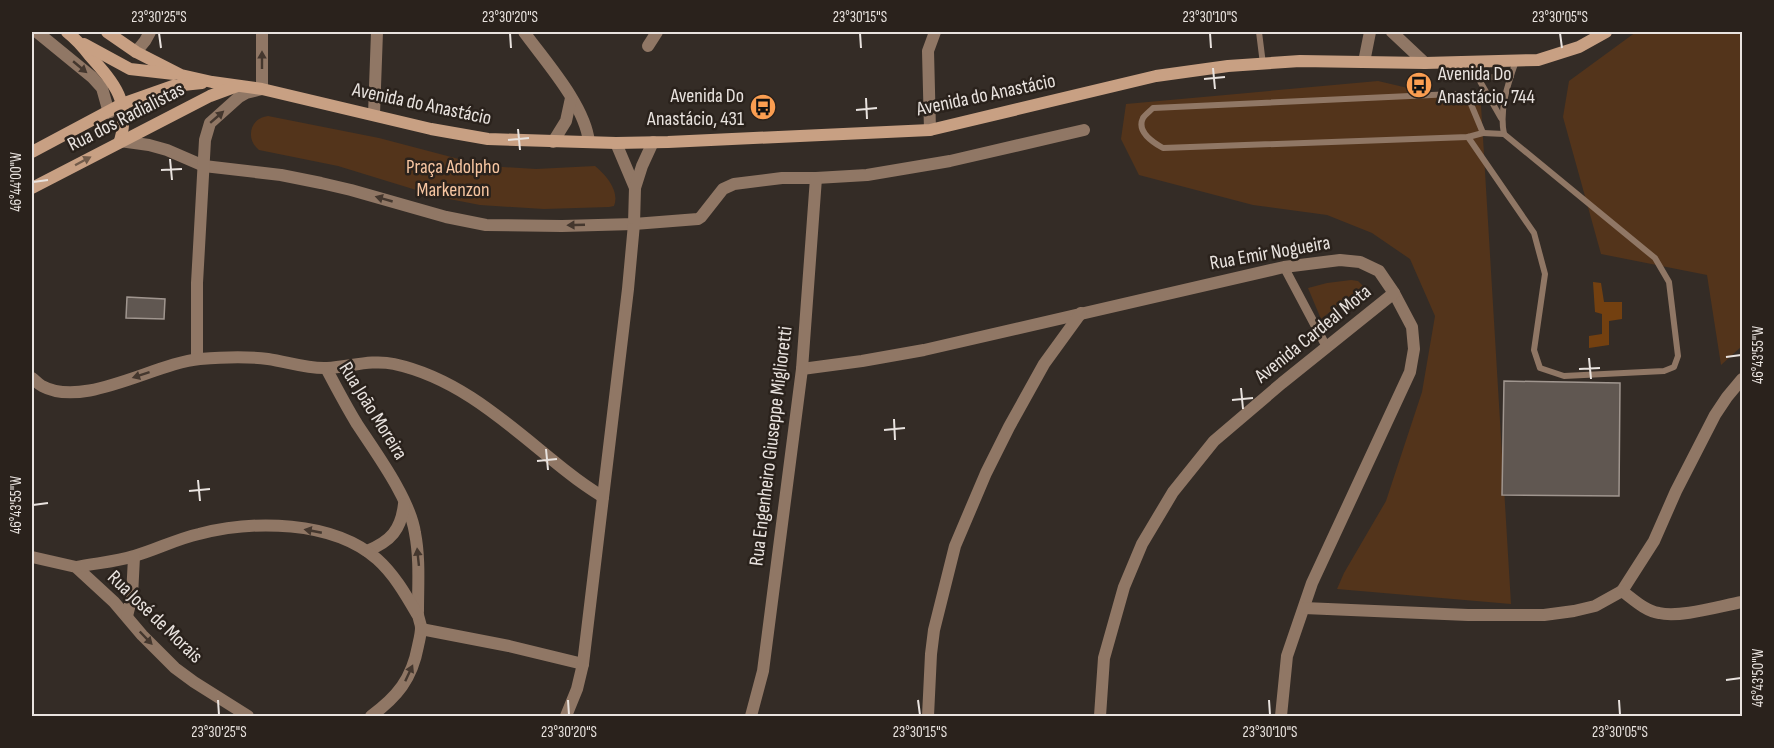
<svg xmlns="http://www.w3.org/2000/svg" width="1774" height="748" viewBox="0 0 1774 748" font-family="'Sofia Sans Condensed',sans-serif">
  <rect width="100%" height="100%" fill="#342c26"/>
  <g fill="#53341b">
    <path d="M1636 32H1742V346L1721 365 1707 275 1601 254 1563 117 1569 81Z"/>
    <path d="M1378 81 1481 105 1511 604 1337 589 1344 573 1386 501 1422 392 1435 316 1410 259 1372 233 1327 215 1253 205 1139 175 1121 139 1126 104Z"/>
    <path d="M268 116 379 138 474 163 503 167 536 169 595 166C606 175 620 191 614 206L609 207 544 209 480 205 439 197 338 166 259 150C245 139 250 118 268 116Z"/>
    <path d="M1351 280 1358 281 1363 286 1321 319 1308 288 1327 283Z"/>
  </g>
  <path fill="#734010" d="M1593 282 1601 283 1604 302H1622V319L1609 321V345L1589 348V336L1602 334V314L1595 312Z"/>
  <g fill="#605751" stroke="#a0968f" stroke-width="1.5">
    <path d="M127 297 165 299 164 319 126 318Z"/>
    <path d="M1504 381 1620 383 1619 496 1502 495Z"/>
  </g>
  <g fill="none" stroke-linecap="round" stroke-linejoin="round">
    <g stroke="#907765" stroke-width="6">
      <path d="M1259 32 1263 64"/>
      <path d="M1469 62 1501 118"/>
      <path d="M1478 78 1511 76"/>
      <path d="M1453 94 1468 97 1483 133 1468 137 1163 148C1154 143 1136 132 1143 118 1145 115 1150 111 1153 108Z"/>
      <path d="M1483 133 1504 134"/>
      <path d="M1468 137 1534 233 1545 274 1534 350 1540 368 1564 376 1664 371 1674 367 1678 356 1669 282 1655 258 1504 134C1499 110 1508 83 1516 61"/>
    </g>
    <path stroke="#907765" stroke-width="9" d="M1284 267 1327 348"/>
    <g stroke="#907765" stroke-width="12">
      <path d="M37 32 92 77 102 88 109 113"/>
      <path d="M524 32C545 61 585 105 589 142"/>
      <path d="M1392 32 1425 63"/>
      <path d="M648 46 657 32"/>
      <path d="M136 52 145 41 150 32"/>
      <path d="M1364 62 1370 32"/>
      <path d="M374 114 377 32"/>
      <path d="M930 130 928 51 935 32"/>
      <path d="M120 141 149 145 167 150 204 166 281 175 321 183 351 190 446 217 486 225 562 226 634 224 698 219 701 217 723 189 734 184 782 178H816L867 175 950 161 1084 130"/>
      <path d="M553 142 566 121 571 98"/>
      <path d="M616 143 635 188"/>
      <path d="M197 359V283L205 140 210 123 239 97 246 93 262 89V32"/>
      <path d="M326 368C336 387 346 406 357 424 376 453 410 499 415 533 420 559 418 584 418 611 417 617 421 622 421 628 421 634 419 641 418 646 412 679 397 697 371 716"/>
      <path d="M802 369 862 361 924 350 1284 267 1340 260 1360 262 1379 271 1394 293 1412 327 1414 349 1410 372 1312 583 1287 656 1281 716"/>
      <path d="M32 378C35 380 38 384 42 386 84 409 155 363 200 359 223 357 246 356 268 359 288 362 307 369 327 368 349 367 372 359 394 364 464 379 516 432 570 474 580 482 592 490 603 497"/>
      <path d="M367 551C391 541 401 530 404 504"/>
      <path d="M32 557 76 567 114 602 142 635 175 668 194 682 248 716"/>
      <path d="M76 567C95 563 116 562 134 556 156 550 176 539 199 534 253 520 332 520 377 559 394 574 406 595 417 614"/>
      <path d="M1622 591 1654 541 1676 491 1715 415 1727 397 1742 379"/>
      <path d="M1304 608 1468 615H1544L1574 611 1595 606 1622 591C1633 599 1645 611 1659 613 1680 618 1720 606 1742 602"/>
      <path d="M127 616 132 596 134 557"/>
      <path d="M421 629 509 646 583 664"/>
      <path d="M566 716 577 689 583 664 628 289 634 224 635 188 642 166 653 142"/>
      <path d="M751 716 763 671 802 369 816 178"/>
      <path d="M928 716 931 654 934 630 955 546 986 473 1009 427 1044 364 1081 313"/>
      <path d="M1100 716 1104 658 1124 587 1142 544 1173 492 1214 441 1282 383 1394 293"/>
    </g>
    <g stroke="#c8a083" stroke-width="12">
      <path d="M67 32C76 39 83 47 90 56 115 84 131 102 120 141"/>
      <path d="M107 32 136 52 181 75 212 82 262 89 431 129 488 139 616 143 668 142 930 130 1156 76 1228 66 1300 61 1425 63 1538 60 1579 47 1606 32"/>
      <path d="M84 44 130 69 174 74"/>
      <path d="M32 152 122 104 173 86 202 83"/>
      <path d="M32 188 210 96 237 86"/>
    </g>
  </g>
  <defs><path id="oneway-solid" d="M-6-.8H1V-3.2L6.5 0L1 3.2V.8H-6Z" transform="scale(1.5)"/></defs>
  <g fill="#44372e">
    <use href="#oneway-solid" transform="translate(262 60) rotate(-90)"/>
    <use href="#oneway-solid" transform="translate(80 67) rotate(40)"/>
    <use href="#oneway-solid" transform="translate(217 117) rotate(-41)"/>
    <use href="#oneway-solid" transform="translate(384 199) rotate(-164)"/>
    <use href="#oneway-solid" transform="translate(576 225) rotate(178)"/>
    <use href="#oneway-solid" transform="translate(141 375) rotate(162)"/>
    <use href="#oneway-solid" transform="translate(313 531) rotate(-169)"/>
    <use href="#oneway-solid" transform="translate(418 557) rotate(-96)"/>
    <use href="#oneway-solid" transform="translate(146 638) rotate(46)"/>
    <use href="#oneway-solid" transform="translate(409 673) rotate(-65)"/>
  </g>
  <use fill="#715b4a" href="#oneway-solid" transform="translate(83 161) rotate(-28)"/>
  <path fill="none" stroke="#e9e3df" stroke-width="2" d="M159 33 161 48M510 33 511 48M860 33 861 48M1210 33 1211 48M1560 33 1562 48M1213 68 1215 89M1204 79 1225 77M866 98 867 119M856 110 877 108M518 129 520 150M508 140 529 138M170 159 172 180M161 170 182 169M33 182 48 180M1726 357 1741 355M1589 358 1591 379M1579 369 1600 368M1241 388 1243 409M1232 400 1253 398M894 419 895 440M884 430 905 428M546 449 548 470M537 461 557 459M198 480 200 501M189 491 210 489M33 505 48 503M1726 680 1741 678M218 700 219 715M568 700 569 715M918 700 920 715M1269 700 1270 715M1619 700 1620 715"/>
  <defs>
    <symbol id="bus-disc" viewBox="-11 -11 22 22"><circle r="9.5" fill="#fb9e51" stroke="#2a221c"/><path d="M-5-6H5V4H4V6H2V4H-2V6H-4V4H-5ZM-3.5-4V0h7V-4ZM-3.5 1.2v1.5H-2V1.2ZM2 1.2v1.5H3.5V1.2Z" fill="#111"/></symbol>
  </defs>
  <g fill-rule="evenodd">
    <use href="#bus-disc" x="1404" y="70" width="30" height="30"/>
    <use href="#bus-disc" x="748" y="92" width="30" height="30"/>
  </g>
  <g text-anchor="middle" dominant-baseline="central" stroke-width="5" stroke-linejoin="round" paint-order="stroke">
    <g font-size="20" fill="#e9e3df" stroke="#2a221c" text-anchor="start">
      <text x="1438" y="74">Avenida Do<tspan x="1438" dy="23">Anastácio, 744</tspan></text>
      <text x="744" y="96" text-anchor="end">Avenida Do<tspan x="744" dy="23">Anastácio, 431</tspan></text>
    </g>
    <g font-size="20" fill="#e9e3df" stroke="#2a221c">
      <text transform="translate(986 95) rotate(-12)">Avenida do Anastácio</text>
      <text transform="translate(422 104) rotate(12)">Avenida do Anastácio</text>
      <text transform="translate(126 117) rotate(-27)">Rua dos Radialistas</text>
      <text transform="translate(1270 253) rotate(-10)">Rua Emir Nogueira</text>
      <text transform="translate(1313 334) rotate(-39)">Avenida Cardeal Mota</text>
      <text transform="translate(373 411) rotate(58)">Rua João Moreira</text>
      <text transform="translate(771 446) rotate(-83)">Rua Engenheiro Giuseppe Miglioretti</text>
      <text transform="translate(155 617) rotate(44)">Rua José de Morais</text>
    </g>
    <g font-size="20" fill="#f6c5a1" stroke="#2a221c">
      <text x="453" y="167">Praça Adolpho<tspan x="453" dy="23">Markenzon</tspan></text>
    </g>
  </g>
  <rect width="1774" height="748" fill="none" stroke="#2a221c" stroke-width="66"/>
  <rect x="33" y="33" width="1708" height="682" fill="none" stroke="#e9e3df" stroke-width="2"/>
  <g font-size="15" text-anchor="middle" fill="#e9e3df">
    <text x="159" y="22">23°30'25"S</text>
    <text x="510" y="22">23°30'20"S</text>
    <text x="860" y="22">23°30'15"S</text>
    <text x="1210" y="22">23°30'10"S</text>
    <text x="1560" y="22">23°30'05"S</text>
    <text transform="translate(16 182) rotate(-90)" y="5">46°44'00"W</text>
    <text transform="translate(1758 355) rotate(-90)" y="5">46°43'55"W</text>
    <text transform="translate(16 505) rotate(-90)" y="5">46°43'55"W</text>
    <text transform="translate(1758 678) rotate(-90)" y="5">46°43'50"W</text>
    <text x="219" y="737">23°30'25"S</text>
    <text x="569" y="737">23°30'20"S</text>
    <text x="920" y="737">23°30'15"S</text>
    <text x="1270" y="737">23°30'10"S</text>
    <text x="1620" y="737">23°30'05"S</text>
  </g>
</svg>
